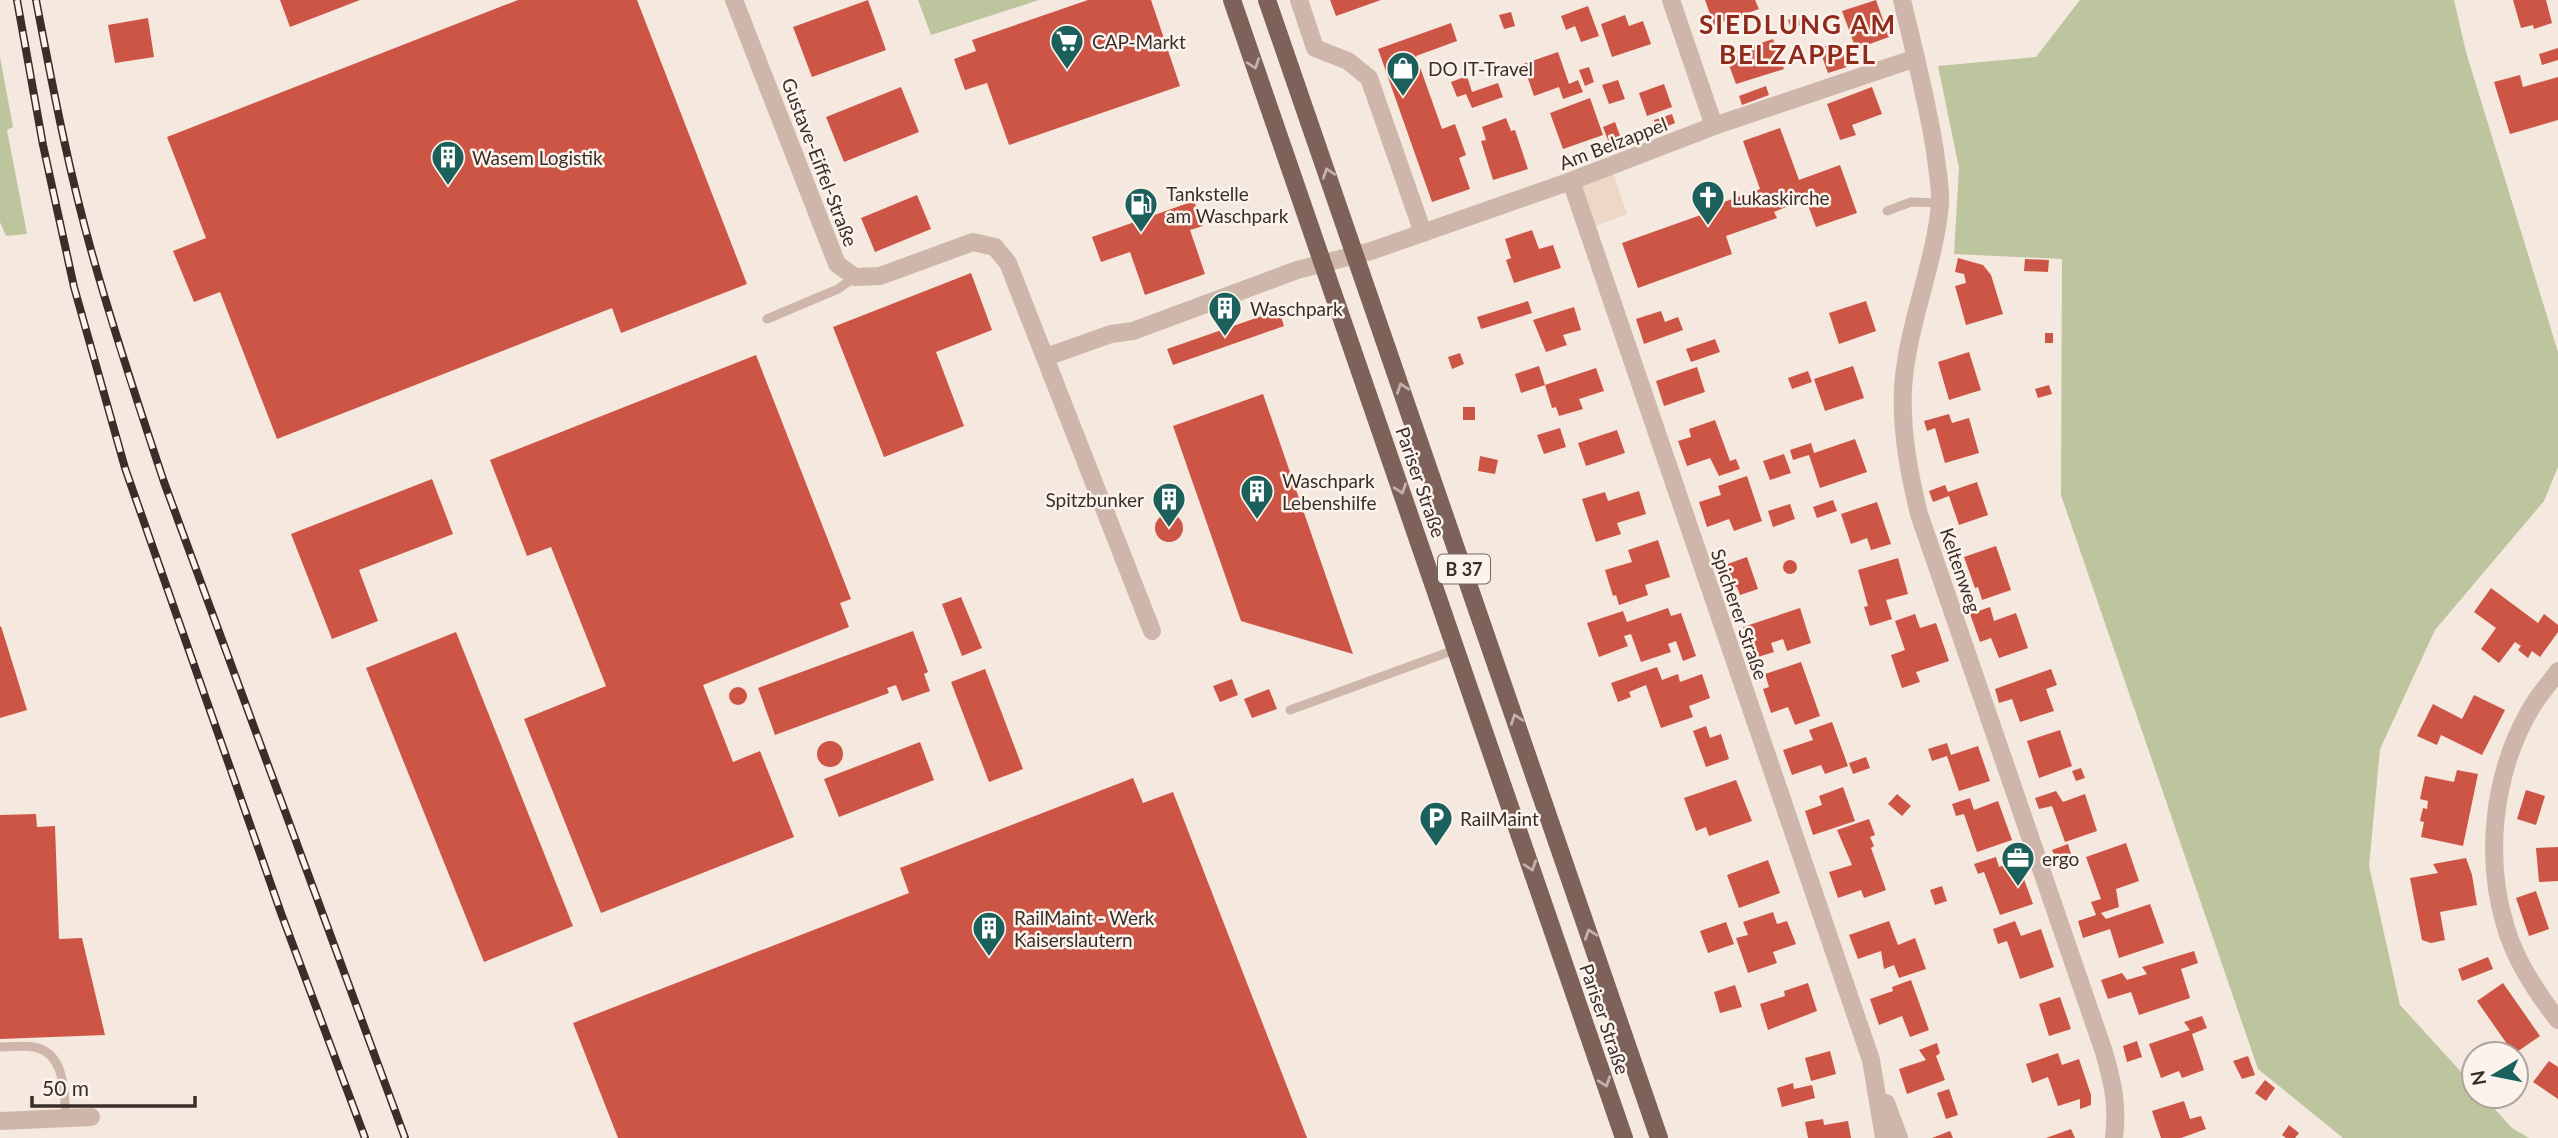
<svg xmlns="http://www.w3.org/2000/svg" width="2558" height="1138" viewBox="0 0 2558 1138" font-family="Lato,sans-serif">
  <rect width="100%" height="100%" fill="#f4e8df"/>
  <g fill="#bdc59e">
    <path d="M918 0H1039L931 35Z"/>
    <path d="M2080 0H2454L2466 52 2558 352V467L2544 501 2435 630 2380 749 2369 866 2400 1005 2474 1086V1096H2483L2512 1128 2529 1138H2343L2258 1069 2061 495 2062 259 1954 254 1959 168 1938 66 2036 57Z"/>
    <path d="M0 57 13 127 7 130 27 234 6 236 0 222Z"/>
  </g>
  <path fill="#edd7c5" d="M1611 166 1627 214 1587 229 1571 181Z"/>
  <g fill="#cd5545">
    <path d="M280 0H360L290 27Z"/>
    <path d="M518 0H637L747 284 621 333 612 308 277 439 220 292 194 302 173 251 206 238 167 137Z"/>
    <path d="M868 0 886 50 812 77 793 27Z"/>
    <path d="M1088 0H1151L1180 86 1009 145 987 83 965 90 954 59 976 51 972 40Z"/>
    <path d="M1330 0H1381L1336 16Z"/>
    <path d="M1705 0H1755L1759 9 1714 25Z"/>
    <path d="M1876 0 1889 37 1856 49 1842 11Z"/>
    <path d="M2513 0H2546L2552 23 2534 29 2533 25 2521 28Z"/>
    <path d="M1588 6 1599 36 1581 42 1575 26 1566 30 1561 16Z"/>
    <path d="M1511 12 1515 26 1504 29 1499 15Z"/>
    <path d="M1625 15 1629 26 1643 21 1651 44 1612 57 1601 24Z"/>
    <path d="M1798 17 1801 25 1791 28 1788 20Z"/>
    <path d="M148 18 154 57 115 63 108 25Z"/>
    <path d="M1451 23 1457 41 1416 56 1442 129 1455 124 1466 155 1459 158 1470 189 1432 202 1378 49Z"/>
    <path d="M1773 39 1784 69 1736 84 1727 60 1739 56 1737 51Z"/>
    <path d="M1829 45 1831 50 1841 47 1847 67 1828 73 1819 48Z"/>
    <path d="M2558 48V60L2542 65 2539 54Z"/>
    <path d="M1558 52 1569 84 1578 80 1583 92 1563 99 1559 87 1534 96 1523 64Z"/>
    <path d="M1589 67 1594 82 1585 86 1579 70Z"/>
    <path d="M2520 75 2523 87 2558 77V120L2510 134 2494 82Z"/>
    <path d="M1467 76 1472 92 1498 83 1503 97 1472 108 1466 94 1457 97 1451 82Z"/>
    <path d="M1618 80 1625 99 1609 104 1602 85Z"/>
    <path d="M1664 84 1672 107 1647 116 1639 93Z"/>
    <path d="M1766 86 1769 95 1742 105 1739 96Z"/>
    <path d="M901 87 919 132 844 162 826 117Z"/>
    <path d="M1872 87 1882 114 1852 125 1856 135 1840 140 1827 104Z"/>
    <path d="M1590 98 1603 135 1563 149 1550 113Z"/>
    <path d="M1672 114 1675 123 1658 130 1654 120Z"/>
    <path d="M1506 118 1511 131 1515 130 1528 169 1493 180 1481 141 1486 140 1482 127Z"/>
    <path d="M1615 122 1623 144 1611 148 1603 127Z"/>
    <path d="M1780 128 1799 180 1840 165 1857 213 1816 227 1805 197 1785 204 1786 207 1774 212 1777 218 1726 236 1732 254 1638 288 1622 243 1712 211 1710 207 1760 189 1743 141Z"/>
    <path d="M917 195 931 229 875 252 861 218Z"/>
    <path d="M1194 201 1203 226 1190 230 1205 274 1145 295 1130 252 1101 262 1092 237Z"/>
    <path d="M1532 230 1539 249 1553 245 1561 268 1514 283 1506 260 1511 258 1505 239Z"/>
    <path d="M1958 258 1983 265 1991 275 2003 314 1966 325 1955 286 1966 283 1964 274 1955 272Z"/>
    <path d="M2025 259 2049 260 2048 272 2024 271Z"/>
    <path d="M971 273 992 330 936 352 964 426 884 457 833 327Z"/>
    <path d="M1528 301 1532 313 1481 329 1477 317Z"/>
    <path d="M1866 301 1876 331 1839 344 1829 313Z"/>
    <path d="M1574 307 1581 330 1563 335 1567 345 1546 352 1533 320Z"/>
    <path d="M1279 310 1284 326 1173 365 1167 349Z"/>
    <path d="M1661 311 1665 322 1678 317 1683 330 1644 344 1636 319Z"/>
    <rect x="2045" y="333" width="8" height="10"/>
    <path d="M1715 339 1720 352 1691 362 1686 349Z"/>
    <path d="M1969 352 1981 390 1949 400 1938 362Z"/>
    <path d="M1460 353 1464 364 1452 369 1448 357Z"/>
    <path d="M756 355 851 599 840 603 849 627 703 685 733 762 760 751 794 837 601 913 524 719 606 686 551 547 527 556 490 460Z"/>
    <path d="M1539 366 1545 385 1521 393 1515 374Z"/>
    <path d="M1853 366 1864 398 1825 411 1814 379Z"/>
    <path d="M1697 367 1705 392 1664 406 1656 381Z"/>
    <path d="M1596 368 1604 391 1579 399 1583 409 1559 416 1556 407 1552 408 1545 385Z"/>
    <path d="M1808 371 1812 382 1792 389 1788 378Z"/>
    <path d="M2049 385 2052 394 2038 398 2035 389Z"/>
    <path d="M1263 394 1340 617 1353 654 1241 621 1173 426Z"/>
    <rect x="1463" y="407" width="12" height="13"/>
    <path d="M1949 414 1952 423 1969 418 1979 453 1945 463 1935 428 1927 431 1924 421Z"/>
    <path d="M1715 420 1730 461 1736 459 1740 469 1719 476 1710 458 1687 466 1678 441 1691 437 1689 429Z"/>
    <path d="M1560 428 1566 447 1544 454 1537 435Z"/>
    <path d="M1617 430 1625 453 1586 466 1578 443Z"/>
    <path d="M1855 439 1867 472 1820 488 1809 455 1793 460 1790 450 1811 443 1814 453Z"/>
    <path d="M1784 454 1791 473 1770 480 1763 461Z"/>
    <path d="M1480 456 1498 460 1495 474 1478 471Z"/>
    <path d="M1747 476 1762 521 1734 531 1729 519 1707 527 1699 502 1721 495 1718 486Z"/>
    <path d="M432 479 453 534 359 570 378 621 332 639 291 534Z"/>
    <path d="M1977 482 1988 515 1959 525 1949 496 1933 502 1929 491 1945 485 1948 492Z"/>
    <path d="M1639 491 1646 514 1617 523 1621 534 1596 542 1582 499 1605 492 1608 501Z"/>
    <path d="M1833 500 1837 511 1817 518 1813 507Z"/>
    <path d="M1877 502 1891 544 1871 550 1867 538 1851 544 1841 514Z"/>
    <path d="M1790 504 1795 519 1773 527 1768 511Z"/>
    <circle cx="1169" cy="528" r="14"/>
    <path d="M1658 540 1670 577 1645 585 1648 595 1619 605 1616 595 1613 596 1605 570 1632 562 1628 550Z"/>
    <path d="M1996 546 2011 590 1982 600 1978 587 1975 588 1964 557Z"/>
    <path d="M1747 557 1758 589 1740 595 1737 587 1730 589 1722 566Z"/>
    <path d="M1898 558 1908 594 1886 600 1892 619 1870 626 1864 607 1868 606 1858 570Z"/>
    <circle cx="1790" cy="567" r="7"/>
    <path d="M2491 588 2538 623 2544 614 2558 625V632L2540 657 2532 651 2528 658 2518 650 2521 646 2515 642 2499 663 2481 649 2496 628 2474 612Z"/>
    <path d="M961 597 982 648 962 656 942 604Z"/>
    <path d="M1990 607 1994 621 2016 613 2028 648 1999 658 1991 638 1980 642 1970 614Z"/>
    <path d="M1668 608 1671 616 1681 613 1696 656 1683 661 1676 641 1668 644 1671 652 1641 662 1631 634 1624 636 1628 646 1599 657 1587 623 1623 611 1627 622Z"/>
    <path d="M1800 608 1811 643 1787 651 1783 639 1771 643 1774 652 1758 657 1755 649 1751 650 1743 627Z"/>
    <path d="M1915 614 1920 628 1936 623 1949 661 1916 672 1920 682 1902 688 1891 655 1905 650 1895 621Z"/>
    <path d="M1 626 27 710 0 718V627Z"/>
    <path d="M913 631 928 672 924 674 930 691 902 701 896 685 887 688 889 693 775 735 758 688Z"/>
    <path d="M456 632 573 926 484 962 366 668Z"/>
    <path d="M1801 662 1820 716 1795 725 1788 707 1771 713 1763 689 1769 687 1765 674Z"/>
    <path d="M1657 667 1662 680 1678 674 1680 682 1702 674 1710 698 1689 706 1693 717 1661 728 1646 685 1629 692 1631 697 1618 702 1611 683Z"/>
    <path d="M985 669 1023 769 989 782 951 682Z"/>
    <path d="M2051 669 2057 685 2046 689 2054 711 2020 722 2012 699 1999 703 1995 689Z"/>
    <path d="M1232 679 1238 695 1220 702 1213 686Z"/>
    <circle cx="738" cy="696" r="9"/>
    <path d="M1269 689 1277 709 1252 718 1244 699Z"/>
    <path d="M2474 695 2505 710 2482 755 2441 735 2437 745 2417 736 2433 704 2462 719Z"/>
    <path d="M1832 722 1848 766 1825 774 1821 765 1792 775 1783 750 1813 740 1809 730Z"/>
    <path d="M1706 726 1710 738 1721 734 1729 759 1706 767 1693 731Z"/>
    <path d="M2060 730 2072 766 2039 778 2027 741Z"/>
    <circle cx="830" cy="754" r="13"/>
    <path d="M920 742 934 780 839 817 824 779Z"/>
    <path d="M1947 743 1951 755 1978 746 1990 781 1959 791 1947 756 1932 761 1928 749Z"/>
    <path d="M1866 757 1870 768 1853 774 1849 763Z"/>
    <path d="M2081 768 2085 778 2076 781 2072 771Z"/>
    <path d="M2457 770 2478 774 2463 846 2421 837 2424 822 2420 821 2423 808 2427 809 2428 801 2420 799 2425 776 2454 782Z"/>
    <path d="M1133 778 1143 803 1173 792 1307 1138H618L573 1023 909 893 900 868Z"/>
    <path d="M1736 780 1752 821 1709 836 1706 827 1696 831 1684 798Z"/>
    <path d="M1843 787 1855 821 1813 835 1805 811 1822 805 1819 796Z"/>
    <path d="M2526 790 2545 796 2536 825 2517 819Z"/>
    <path d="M2056 791 2063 802 2085 794 2097 831 2065 842 2052 806 2039 809 2035 798Z"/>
    <path d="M1897 794 1911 806 1902 816 1888 804Z"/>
    <path d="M1970 798 1974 810 1998 801 2012 840 1977 852 1964 814 1956 816 1952 804Z"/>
    <path d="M36 814 37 827 55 826 59 939 82 938 105 1035 0 1039V815Z"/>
    <path d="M1869 819 1875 835 1870 837 1874 846 1871 848 1886 890 1864 898 1861 890 1838 898 1829 872 1852 865 1837 830Z"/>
    <path d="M2126 843 2139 881 2116 889 2119 907 2101 913 2106 919 2150 904 2164 943 2119 958 2110 929 2083 938 2078 921 2096 915 2091 902 2101 899 2086 857Z"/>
    <path d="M2068 844 2071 854 2056 860 2052 850Z"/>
    <path d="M2558 847V881L2539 882 2536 848Z"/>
    <path d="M1996 857 1999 867 2017 860 2033 904 2000 915 1984 872 1978 874 1974 864Z"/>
    <path d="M2466 858 2472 875 2477 905 2440 912 2445 940 2431 943 2422 940 2410 878 2438 873 2433 864Z"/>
    <path d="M1768 860 1780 893 1739 908 1727 875Z"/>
    <path d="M1942 886 1947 901 1935 905 1930 890Z"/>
    <path d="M2536 891 2549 929 2529 936 2516 898Z"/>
    <path d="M1773 912 1777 924 1787 921 1796 944 1773 952 1777 963 1748 973 1736 938 1748 935 1743 922Z"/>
    <path d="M1889 921 1898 945 1915 938 1926 969 1899 978 1894 965 1884 969 1881 951 1858 959 1849 935Z"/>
    <path d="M2015 921 2021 936 2041 929 2054 967 2020 979 2007 941 1998 944 1993 929Z"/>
    <path d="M1726 922 1734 944 1708 953 1700 931Z"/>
    <path d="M2194 951 2198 963 2181 969 2190 998 2139 1015 2131 992 2108 999 2101 980 2122 973 2127 980 2147 974 2142 967Z"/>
    <path d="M2488 957 2493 969 2462 981 2458 969Z"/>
    <path d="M1911 980 1929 1030 1910 1037 1902 1016 1879 1025 1870 999 1893 991 1892 987Z"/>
    <path d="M1808 983 1817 1011 1768 1030 1760 1004 1785 996 1784 991Z"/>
    <path d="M2503 983 2540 1036 2514 1054 2477 1001Z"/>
    <path d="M1735 985 1742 1007 1720 1013 1714 992Z"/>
    <path d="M2060 997 2071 1029 2049 1036 2039 1004Z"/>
    <path d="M2202 1016 2207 1028 2192 1034 2204 1070 2182 1078 2179 1071 2161 1078 2149 1044 2190 1030 2184 1022Z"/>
    <path d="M2137 1041 2142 1057 2127 1062 2123 1046Z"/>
    <path d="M1937 1043 1940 1053 1936 1056 1945 1080 1907 1094 1899 1069 1926 1060 1919 1050Z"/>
    <path d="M1830 1051 1836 1074 1811 1081 1805 1058Z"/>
    <path d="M2058 1053 2062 1065 2079 1059 2091 1095V1105L2080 1109V1099L2058 1106 2048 1077 2032 1083 2026 1064Z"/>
    <path d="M2248 1056 2255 1075 2242 1079 2233 1061Z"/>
    <path d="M2549 1061 2558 1067V1099L2533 1082Z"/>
    <path d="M2265 1080 2275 1088 2266 1101 2255 1093Z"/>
    <path d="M1793 1083 1794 1089 1812 1085 1815 1098 1782 1107 1777 1088Z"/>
    <path d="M1949 1089 1958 1115 1946 1119 1937 1093Z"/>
    <path d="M2184 1101 2190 1119 2201 1116 2206 1129 2181 1138H2161L2152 1111Z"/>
    <path d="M1823 1119 1824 1125 1848 1121 1851 1138H1808L1805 1122Z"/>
    <path d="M2289 1125 2299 1133 2295 1138H2286L2282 1135Z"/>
    <path d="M2071 1129 2075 1138H2046Z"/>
    <path d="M1950 1131 1953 1138H1932Z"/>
  </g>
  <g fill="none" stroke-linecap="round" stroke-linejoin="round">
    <g stroke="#ceb6aa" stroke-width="9">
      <path d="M1887 211 1911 202 1940 203"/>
      <path d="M767 319 838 289 855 277"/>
      <path d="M1290 710 1457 649"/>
      <path d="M0 1047C11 1047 23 1045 34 1047 66 1053 64 1094 66 1118"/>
    </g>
    <g stroke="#ceb6aa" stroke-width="18">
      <path d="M734 0 837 264 855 277 880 276 973 242 995 247 1008 263 1152 631"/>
      <path d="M1299 0 1315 48 1348 61 1369 78 1423 233"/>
      <path d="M1671 0 1714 126"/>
      <path d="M1902 0C1914 50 1927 100 1935 151 1937 169 1941 187 1940 205 1934 267 1907 326 1903 388 1901 431 1909 473 1919 514L2104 1052C2113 1084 2118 1105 2114 1138"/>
      <path d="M1571 181 1871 1060 1884 1138"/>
      <path d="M1046 357 1111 334 1133 331 1297 270 1371 251 1571 181 1714 126 1916 58"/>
      <path d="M2558 671C2549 684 2537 697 2530 710 2493 774 2484 858 2506 928 2516 962 2536 992 2558 1020"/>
      <path d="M1886 1103 1899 1138"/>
      <path d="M0 1121 91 1117"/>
    </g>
    <g stroke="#7e625a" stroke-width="18">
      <path d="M1232 0 1624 1138"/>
      <path d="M1267 0 1659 1138"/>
    </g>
    <defs>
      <g id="rail">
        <path d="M17 0 43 145 74 287 125 468 281 913 365 1138"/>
        <path d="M36 0C53 89 70 178 95 264 116 338 140 410 164 482L405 1138"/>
      </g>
    </defs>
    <use href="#rail" stroke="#3b2d2a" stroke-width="8"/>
    <use href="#rail" stroke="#fbf3ec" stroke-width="5" stroke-dasharray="16" stroke-linecap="butt"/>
  </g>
  <defs><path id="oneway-chevron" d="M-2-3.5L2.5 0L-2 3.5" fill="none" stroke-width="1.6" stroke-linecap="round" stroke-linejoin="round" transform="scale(1.75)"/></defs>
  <g stroke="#c3b2aa">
    <use href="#oneway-chevron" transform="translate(1254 64) rotate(71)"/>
    <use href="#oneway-chevron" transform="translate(1328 173) rotate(-109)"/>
    <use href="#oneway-chevron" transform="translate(1402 388) rotate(-109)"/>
    <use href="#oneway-chevron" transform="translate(1401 489) rotate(71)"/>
    <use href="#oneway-chevron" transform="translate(1516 719) rotate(-109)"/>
    <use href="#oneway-chevron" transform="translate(1531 866) rotate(71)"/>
    <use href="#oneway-chevron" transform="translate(1590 934) rotate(-109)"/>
    <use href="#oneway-chevron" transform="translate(1605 1082) rotate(71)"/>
  </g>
  <defs>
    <symbol id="supermarket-pin" viewBox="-11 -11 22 30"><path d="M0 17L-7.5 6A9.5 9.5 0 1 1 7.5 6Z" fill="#1c605c" stroke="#fbf3ec"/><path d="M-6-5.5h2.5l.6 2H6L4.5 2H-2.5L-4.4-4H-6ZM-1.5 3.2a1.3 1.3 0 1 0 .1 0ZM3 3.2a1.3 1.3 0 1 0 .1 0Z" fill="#fff"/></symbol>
    <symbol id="shop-pin" viewBox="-11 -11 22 30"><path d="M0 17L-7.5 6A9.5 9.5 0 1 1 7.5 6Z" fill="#1c605c" stroke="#fbf3ec"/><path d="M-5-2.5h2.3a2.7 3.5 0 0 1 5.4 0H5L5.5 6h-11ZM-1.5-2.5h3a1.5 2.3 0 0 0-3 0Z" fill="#fff"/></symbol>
    <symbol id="building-pin" viewBox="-11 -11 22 30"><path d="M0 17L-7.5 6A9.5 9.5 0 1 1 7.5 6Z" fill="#1c605c" stroke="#fbf3ec"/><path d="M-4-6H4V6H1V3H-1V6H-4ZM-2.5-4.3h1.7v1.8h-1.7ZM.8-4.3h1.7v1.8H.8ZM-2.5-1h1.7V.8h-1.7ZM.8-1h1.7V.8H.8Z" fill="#fff"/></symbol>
    <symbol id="church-pin" viewBox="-11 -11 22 30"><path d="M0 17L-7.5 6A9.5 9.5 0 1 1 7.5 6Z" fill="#1c605c" stroke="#fbf3ec"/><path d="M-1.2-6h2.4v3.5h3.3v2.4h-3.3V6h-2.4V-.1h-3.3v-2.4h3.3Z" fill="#fff"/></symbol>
    <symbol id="fuel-pin" viewBox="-11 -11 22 30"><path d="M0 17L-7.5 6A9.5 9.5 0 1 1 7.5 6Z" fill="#1c605c" stroke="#fbf3ec"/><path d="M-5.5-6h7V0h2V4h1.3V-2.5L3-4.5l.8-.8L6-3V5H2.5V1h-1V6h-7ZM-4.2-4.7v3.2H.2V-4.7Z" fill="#fff"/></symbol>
    <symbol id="parking-pin" viewBox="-11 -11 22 30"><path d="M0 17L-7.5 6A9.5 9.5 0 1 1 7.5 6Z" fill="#1c605c" stroke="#fbf3ec"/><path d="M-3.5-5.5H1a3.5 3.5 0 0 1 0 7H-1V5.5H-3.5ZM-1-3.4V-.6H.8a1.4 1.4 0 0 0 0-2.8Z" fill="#fff"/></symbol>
    <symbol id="office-pin" viewBox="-11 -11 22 30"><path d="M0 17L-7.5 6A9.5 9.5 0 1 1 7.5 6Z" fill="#1c605c" stroke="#fbf3ec"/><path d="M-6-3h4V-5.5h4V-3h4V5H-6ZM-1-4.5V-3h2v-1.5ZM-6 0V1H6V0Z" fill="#fff"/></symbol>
  </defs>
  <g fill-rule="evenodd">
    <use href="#supermarket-pin" x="1048" y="22" width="38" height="52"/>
    <use href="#shop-pin" x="1384" y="49" width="38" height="52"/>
    <use href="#building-pin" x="429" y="138" width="38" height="52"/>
    <use href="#church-pin" x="1689" y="178" width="38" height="52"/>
    <use href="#fuel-pin" x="1122" y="185" width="38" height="52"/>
    <use href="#building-pin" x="1206" y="289" width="38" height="52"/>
    <use href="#building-pin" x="1238" y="472" width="38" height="52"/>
    <use href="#building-pin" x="1150" y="480" width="38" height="52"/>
    <use href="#parking-pin" x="1417" y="799" width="38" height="52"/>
    <use href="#office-pin" x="1999" y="839" width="38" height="52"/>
    <use href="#building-pin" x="970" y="909" width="38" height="52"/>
  </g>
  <g text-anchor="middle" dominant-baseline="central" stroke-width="5" stroke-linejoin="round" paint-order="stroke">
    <rect fill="#fbf3ec" stroke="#756864" stroke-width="2" x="1438" y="554.5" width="52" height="29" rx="5"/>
    <g font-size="18" font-weight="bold" fill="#3b2d2a">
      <text x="1464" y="569">B 37</text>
    </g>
    <g font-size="19" fill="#3b2d2a" stroke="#fbf3ec" text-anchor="start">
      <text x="1092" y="41">CAP-Markt</text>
      <text x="1428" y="68">DO IT-Travel</text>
      <text x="472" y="157">Wasem Logistik</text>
      <text x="1166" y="193">Tankstelle<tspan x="1166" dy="22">am Waschpark</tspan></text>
      <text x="1732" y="197">Lukaskirche</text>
      <text x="1250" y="308">Waschpark</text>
      <text x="1282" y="480">Waschpark<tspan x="1282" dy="22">Lebenshilfe</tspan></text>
      <text x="1144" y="499" text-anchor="end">Spitzbunker</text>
      <text x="1460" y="818">RailMaint</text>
      <text x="2042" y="858">ergo</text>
      <text x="1014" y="917">RailMaint - Werk<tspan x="1014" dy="22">Kaiserslautern</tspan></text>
    </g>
    <g font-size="19" fill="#3b2d2a" stroke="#fbf3ec">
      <text transform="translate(1613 143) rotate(-21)">Am Belzappel</text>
      <text transform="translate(820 162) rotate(69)">Gustave-Eiffel-Straße</text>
      <text transform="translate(1421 482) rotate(71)">Pariser Straße</text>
      <text transform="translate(1961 570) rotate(71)">Keltenweg</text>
      <text transform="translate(1740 614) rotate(71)">Spicherer Straße</text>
      <text transform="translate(1605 1019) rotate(71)">Pariser Straße</text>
    </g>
    <g font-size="26" font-weight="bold" letter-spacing="2" fill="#8f2a1d" stroke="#fbf3ec">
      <text x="1798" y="24">SIEDLUNG AM<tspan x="1798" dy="30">BELZAPPEL</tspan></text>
    </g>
  </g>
  <g transform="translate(2495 1075) rotate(260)"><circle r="33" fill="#fbf3ec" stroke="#aea49e" stroke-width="2"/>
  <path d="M0-5L12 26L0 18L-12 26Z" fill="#1c605c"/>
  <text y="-10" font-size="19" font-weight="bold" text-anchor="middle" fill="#3b2d2a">N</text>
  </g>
  <path d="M32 1096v10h163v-10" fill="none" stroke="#3b2d2a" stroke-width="3.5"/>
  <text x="42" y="1096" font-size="21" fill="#3b2d2a" stroke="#fbf3ec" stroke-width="5" paint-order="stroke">50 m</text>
</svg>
